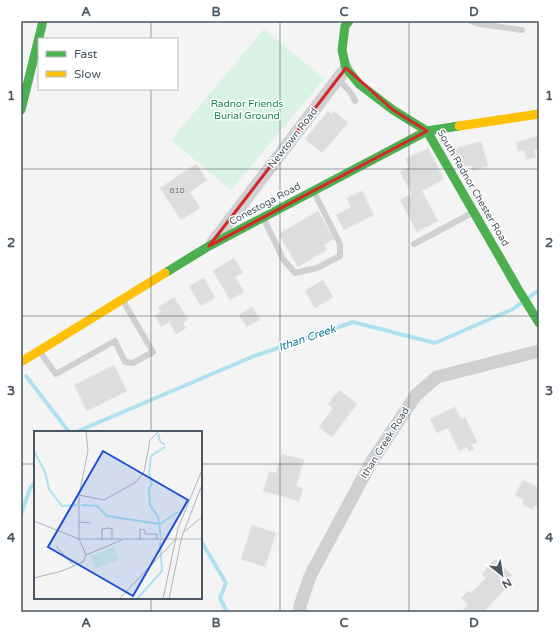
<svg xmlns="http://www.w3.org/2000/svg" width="560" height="633" viewBox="0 0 560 633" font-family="'Varela Round',sans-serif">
  <rect width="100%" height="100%" fill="#f4f4f4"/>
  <path fill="#d9f2e3" d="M264 29 324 79 231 190 171 140Z"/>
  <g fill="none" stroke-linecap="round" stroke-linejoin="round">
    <g stroke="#aee2f0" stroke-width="4">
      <path d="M528 298 539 290"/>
      <path d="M26 376 69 432"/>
      <path d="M76 432 254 356 353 322 435 343 513 309 521 303"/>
      <path d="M21 514 30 489 35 482"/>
      <path d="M201 541 226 583 220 598 227 612"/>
    </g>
  </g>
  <g fill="#ddddde" stroke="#e5e6e7">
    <path d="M328 111 331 114 334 111 348 123 322 153 305 139Z"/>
    <path d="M539 136V149L534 150 536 157 527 159 524 150 518 151 516 142Z"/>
    <path d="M481 141 488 166 473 171 471 165 463 167 460 156 455 157 453 149Z"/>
    <path d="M428 148 444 179 422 191 438 221 417 232 400 200 412 194 400 172 409 167 405 159Z"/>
    <path d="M196 164 207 180 190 192 200 208 181 220 160 188Z"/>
    <path d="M362 191 374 215 344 230 336 215 351 207 347 198Z"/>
    <path d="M318 211 334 239 324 245 327 250 298 267 279 234Z"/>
    <path d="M234 258 243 273 235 277 244 292 230 300 213 271Z"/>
    <path d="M204 278 215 298 201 306 189 286Z"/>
    <path d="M323 280 333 297 315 308 305 291Z"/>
    <path d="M174 297 188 320 183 323 186 328 176 334 169 322 161 327 155 316 161 312 158 307Z"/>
    <path d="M252 307 260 320 247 327 239 315Z"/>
    <path d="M114 365 127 391 87 411 74 385Z"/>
    <path d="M339 390 357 404 332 437 319 427 333 408 328 404Z"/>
    <path d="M455 407 461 419 465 417 477 442 471 444 474 449 469 451 467 447 459 451 448 428 437 433 430 419Z"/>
    <path d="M282 454 304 460 296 486 303 488 299 501 263 491 269 472 276 473Z"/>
    <path d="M523 480 539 488V507L535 505 533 510 522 504 524 500 515 495Z"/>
    <path d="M252 525 276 533 265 567 241 559Z"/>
    <path d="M495 559 512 575 502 586 505 589 483 612H461L468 605 461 598 468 591 471 593 486 578 482 574Z"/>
  </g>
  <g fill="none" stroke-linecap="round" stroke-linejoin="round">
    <g stroke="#ced0d2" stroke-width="6">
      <path d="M470 21 480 24 522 30"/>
      <path d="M338 80C345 86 352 92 355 101"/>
      <path d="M264 219 283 259 295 273 317 268 340 256V244L314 192"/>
      <path d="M414 244 472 213"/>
      <path d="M40 352 56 374 115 341 125 362 133 363 153 352 123 301"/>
    </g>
    <g stroke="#ced0d2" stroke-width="13">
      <path d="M213 242 346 68"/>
      <path d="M300 612V606L310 576 372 461 416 395 437 377 539 351"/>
    </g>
    <g stroke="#4caf50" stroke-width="9">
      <path d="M349 21 345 26 342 50 346 68 359 84 393 110 427 131 518 289 539 323"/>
      <path d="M21 110 43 21"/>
      <path d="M165 273 209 246 427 131 459 126"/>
    </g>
    <g stroke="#ffc107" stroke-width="9">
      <path d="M459 126 539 114"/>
      <path d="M21 362 165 273"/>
    </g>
  </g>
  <path fill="none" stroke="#d62828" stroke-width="3" stroke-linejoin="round" d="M346 68 393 110 427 131 209 246Z"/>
  <path fill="none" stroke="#4a5661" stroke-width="1" stroke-opacity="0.55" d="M151 21V39M280 21V612M409 21V612M151 89V432M21 169H539M21 316H539M21 464H35M201 464H539M151 598V612"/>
  <g text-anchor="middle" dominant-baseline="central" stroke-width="3" stroke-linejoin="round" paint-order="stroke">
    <g font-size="8" fill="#707881">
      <text x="177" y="190">610</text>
    </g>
    <g font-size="10" fill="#17864f" stroke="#fff">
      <text x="247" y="104">Radnor Friends<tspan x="247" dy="12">Burial Ground</tspan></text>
    </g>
    <g font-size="10" fill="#4a5661" stroke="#fff">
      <text transform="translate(293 138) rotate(-52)">Newtown Road</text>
      <text transform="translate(473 188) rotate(60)">South Radnor Chester Road</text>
      <text transform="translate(265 204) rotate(-28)">Conestoga Road</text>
      <text transform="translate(385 443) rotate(-58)">Ithan Creek Road</text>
    </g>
    <g font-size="11" font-style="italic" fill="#0c7c9b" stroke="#fff">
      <text transform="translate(307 338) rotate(-19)">Ithan Creek</text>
    </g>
  </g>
  <g transform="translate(34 431)">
    <rect width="168" height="168" fill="#f4f4f4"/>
    <path d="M80 116 85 129 61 137 57 125Z" fill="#d9f2e3"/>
    <path fill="none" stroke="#aee2f0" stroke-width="2" d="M124 3 126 10 131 14M0 20 11 41 15 58 28 75 43 74M47 74 63 75 73 85 126 93M126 93 144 81M127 106 124 86 116 74 115 57 118 53 115 42 117 25 131 16M103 168 128 140 126 111"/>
    <path fill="none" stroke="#b0b5b9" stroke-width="1" d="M45 64 70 69 102 51 110 41 116 9 125 0M0 90 45 108H168M45 91 57 92M150 101 168 86M45 108 52 124M45 108V64L54 20 52 0M68 109V98L74 97 78 98V109M106 109V98L111 99V103H123V108M22 115 40 135M0 147 28 140 49 131 52 124 88 109M85 168 141 109M129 168 144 97 168 39M135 168 148 105 168 54"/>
    <path fill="#1d4ed8" fill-opacity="0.15" stroke="#1d4ed8" stroke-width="2" d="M69 20 154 69 99 165 14 116Z"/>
    <rect width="168" height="168" fill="none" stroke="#4a5661" stroke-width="2"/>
  </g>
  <rect width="560" height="633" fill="none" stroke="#ffffff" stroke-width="44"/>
  <rect x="38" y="38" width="140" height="52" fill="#ffffff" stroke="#b7bbc0"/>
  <rect x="46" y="51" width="20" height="6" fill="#4caf50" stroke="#b7bbc0"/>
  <text x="74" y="58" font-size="12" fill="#4a5661">Fast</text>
  <rect x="46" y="71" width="20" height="6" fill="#ffc107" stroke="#b7bbc0"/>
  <text x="74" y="78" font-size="12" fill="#4a5661">Slow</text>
  <g transform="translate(502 575) rotate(150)" stroke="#ffffff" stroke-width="3" paint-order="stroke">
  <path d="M0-3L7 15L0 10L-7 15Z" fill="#4a5661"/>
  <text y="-6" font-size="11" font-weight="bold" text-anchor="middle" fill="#4a5661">N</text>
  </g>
  <rect x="22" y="22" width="516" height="589" fill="none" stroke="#4a5661" stroke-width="1.5"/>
  <g font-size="13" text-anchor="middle" font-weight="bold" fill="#4a5661">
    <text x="86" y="16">A</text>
    <text x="216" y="16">B</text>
    <text x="344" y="16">C</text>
    <text x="474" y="16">D</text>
    <text x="11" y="100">1</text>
    <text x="549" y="100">1</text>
    <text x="11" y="247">2</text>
    <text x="549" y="247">2</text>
    <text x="11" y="395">3</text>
    <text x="549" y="395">3</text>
    <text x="11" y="542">4</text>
    <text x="549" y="542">4</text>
    <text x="86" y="627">A</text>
    <text x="216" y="627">B</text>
    <text x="344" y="627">C</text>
    <text x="474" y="627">D</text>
  </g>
</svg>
